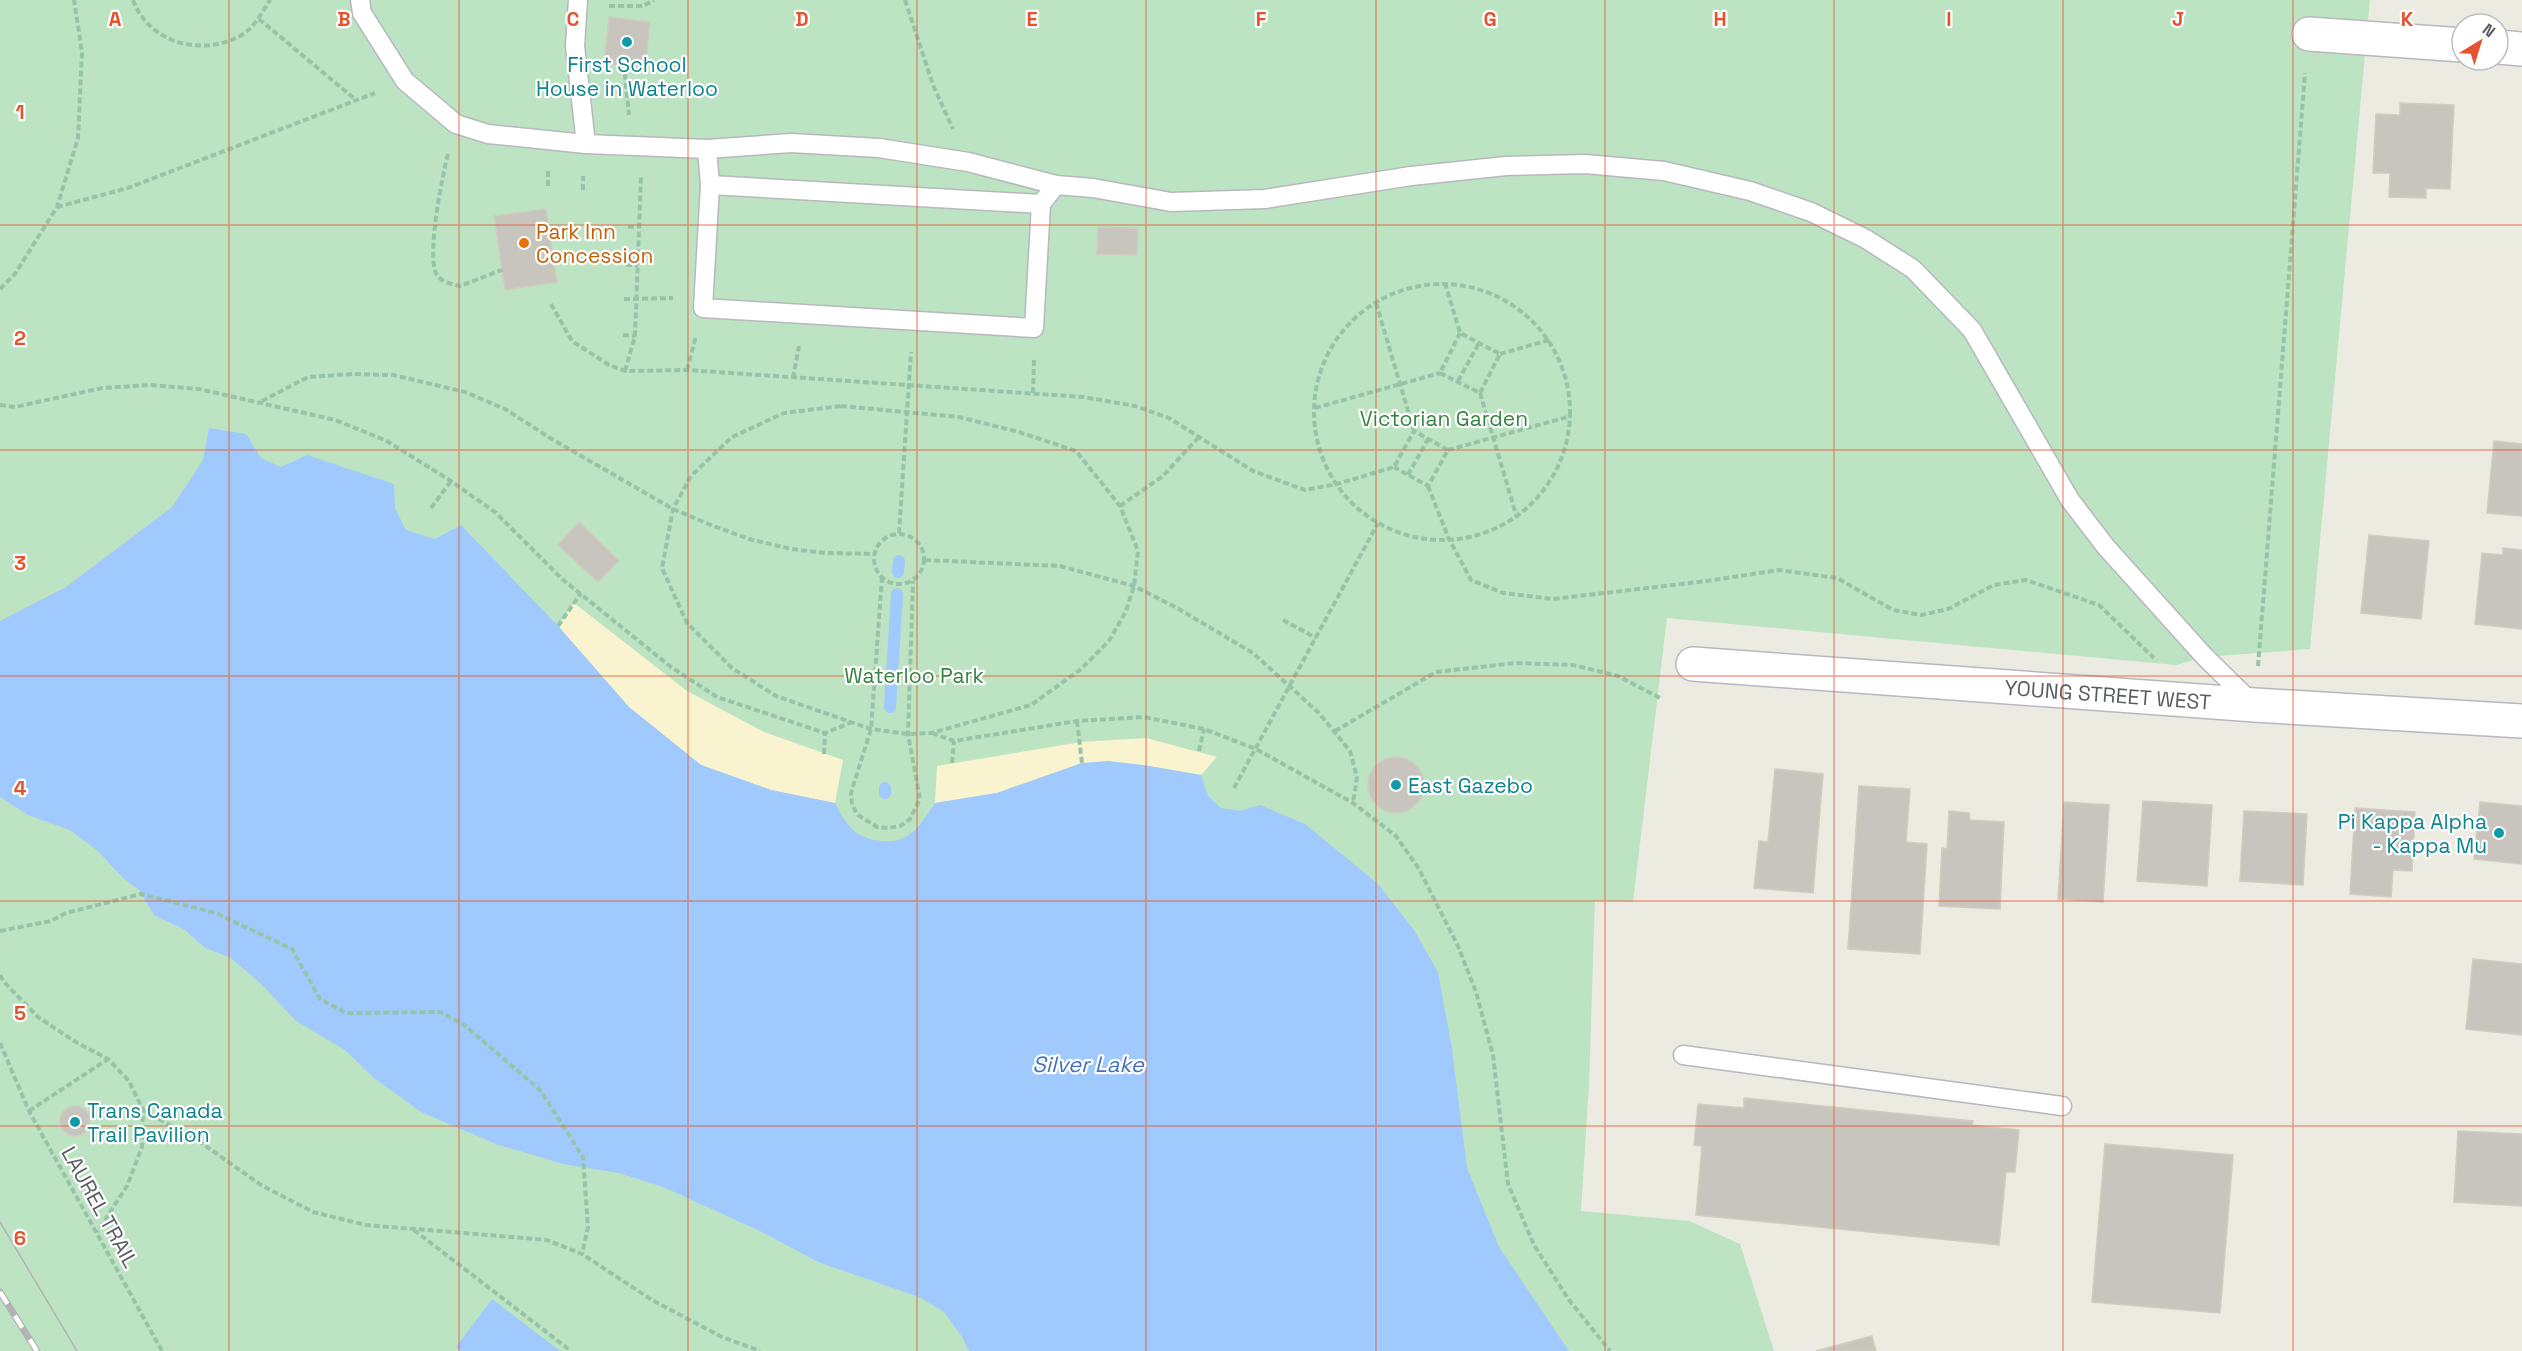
<svg xmlns="http://www.w3.org/2000/svg" width="2522" height="1351" viewBox="0 0 2522 1351" font-family="'Space Grotesk',sans-serif">
  <rect width="100%" height="100%" fill="#ecebe1"/>
  <path fill="#bde4c2" d="M0 0H2370L2310 649 2205 657 2176 665 1667 618 1633 902 1595 901 1589 1084 1581 1211 1689 1221 1740 1244 1774 1351H0Z"/>
  <g fill="#f9f4cf">
    <path d="M574 603 687 691 764 732 843 760 835 803 771 790 701 765 629 707 558 626Z"/>
    <path d="M1146 738 1217 757 1201 775 1143 765 1082 763 997 793 935 803 937 766 1081 742Z"/>
  </g>
  <g fill="#a0c9fd">
    <path d="M209 428 246 434 261 458 281 467 307 455 394 484 395 508 406 530 435 539 461 525 558 626 629 707 701 765 771 790 835 803C840 813 847 826 857 833 871 842 893 845 907 836 920 828 927 815 935 803L997 793 1082 763 1108 761 1143 765 1201 775 1208 796 1221 808 1240 811 1260 805 1305 824 1378 884 1414 930 1438 972 1452 1049 1467 1168 1499 1247 1569 1351H969L962 1337 944 1312 919 1297 818 1262 760 1231 663 1187 619 1173 563 1164 496 1144 421 1112 374 1078 345 1050 296 1021 261 984 231 958 205 948 185 930 154 915 139 890 122 877 98 851 70 830 28 815 0 797V621L66 587 172 507 203 460Z"/>
    <path d="M492 1299 560 1351H461L456 1347Z"/>
  </g>
  <g fill="none" stroke-linecap="round" stroke-linejoin="round">
    <g stroke="#a0c9fd" stroke-width="12">
      <path d="M898 572 899 561"/>
      <path d="M890 707 897 594"/>
      <path d="M885 793V788"/>
    </g>
  </g>
  <g fill="#c7c5be" stroke="#d0cdbf" stroke-width="1.5">
    <path d="M609 17 650 22 645 68 604 63Z"/>
    <path d="M2400 103 2454 105 2450 189 2426 188V198L2389 197 2390 173H2373L2376 114 2400 115Z"/>
    <path d="M546 209 557 282 505 290 494 216Z"/>
    <path d="M1098 227 1138 228 1137 255 1097 254Z"/>
    <path d="M2494 441 2522 444V516L2487 513Z"/>
    <path d="M579 522 619 561 598 582 558 545Z"/>
    <path d="M2369 535 2429 541 2421 619 2361 613Z"/>
    <path d="M2503 548 2522 550V629L2475 624 2482 553 2503 555Z"/>
    <circle cx="1396" cy="785" r="28"/>
    <path d="M1775 769 1823 774 1813 893 1754 888 1759 841 1768 842Z"/>
    <path d="M1859 786 1910 789 1906 842 1927 844 1920 954 1848 949Z"/>
    <path d="M2143 801 2212 805 2207 886 2137 881Z"/>
    <path d="M2064 802 2109 805 2103 902 2058 899Z"/>
    <path d="M2480 802 2522 806V864L2474 859Z"/>
    <path d="M2355 808 2415 812 2412 871 2393 870 2391 897 2350 894Z"/>
    <path d="M1949 811 1969 813 1970 820 2004 822 2000 909 1939 906 1942 848 1947 849Z"/>
    <path d="M2244 811 2307 814 2303 885 2240 881Z"/>
    <path d="M2473 959 2522 964V1035L2466 1029Z"/>
    <path d="M1744 1098 1973 1121 1972 1125 2019 1130 2015 1172H2006L1999 1245 1696 1215 1702 1146 1694 1145 1698 1104 1744 1108Z"/>
    <circle cx="75" cy="1121" r="15"/>
    <path d="M2458 1131 2522 1134V1206L2454 1202Z"/>
    <path d="M2105 1144 2233 1155 2220 1313 2092 1302Z"/>
    <path d="M1872 1336 1876 1351H1816Z"/>
  </g>
  <g fill="none" stroke-linecap="round" stroke-linejoin="round">
    <defs>
      <g id="service">
        <path d="M360 0 362 13 405 81 456 124 488 134 586 144 707 149 791 143 879 148 968 162 1056 185 1093 188 1171 202 1265 199 1411 176 1506 166 1585 164 1664 171 1750 191 1811 212 1866 239 1913 269 1972 330 2070 500 2106 547 2205 657 2253 704"/>
        <path d="M578 0 575 46 586 144"/>
        <path d="M707 149 710 185 703 308 1034 328 1041 204 1056 185"/>
        <path d="M710 185 1041 204"/>
        <path d="M1683 1055 2062 1106"/>
      </g>
      <g id="minor">
        <path d="M2309 34 2462 45"/>
        <path d="M2498 47 2522 49"/>
        <path id="s1" d="M1693 664 2255 705 2522 721"/>
      </g>
    </defs>
    <use href="#service" stroke="#b6b8bd" stroke-width="21"/>
    <use href="#minor" stroke="#b6b8bd" stroke-width="36"/>
    <g stroke="#97c4a9" stroke-width="4" stroke-dasharray="6 3" stroke-linecap="butt">
      <path d="M133 0C149 43 201 57 240 36 254 28 262 13 270 0"/>
      <path d="M905 0 933 85 953 129"/>
      <path d="M609 6H643L654 0"/>
      <path d="M259 19 356 100"/>
      <path d="M624 65 629 115"/>
      <path d="M448 154C442 177 427 253 436 273 440 282 451 284 460 286L502 270"/>
      <path d="M548 186V171"/>
      <path d="M583 190V176"/>
      <path d="M57 207 128 188 375 93"/>
      <path d="M628 227 641 226"/>
      <path d="M626 265H638"/>
      <path d="M1445 283 1460 333 1500 354 1480 393 1440 373 1460 333"/>
      <circle cx="1442" cy="412" r="128"/>
      <path d="M0 289 15 274 57 207 78 138 82 52 74 0"/>
      <path d="M624 299 673 298"/>
      <path d="M1376 303 1414 431"/>
      <path d="M551 304 572 341 609 365 625 371 687 370 1083 397 1135 406 1169 418 1253 471 1305 490 1337 484 1394 467 1414 431 1448 450 1428 486 1394 467"/>
      <path d="M623 335 635 336"/>
      <path d="M1500 354 1549 340"/>
      <path d="M687 370 696 336"/>
      <path d="M625 371 635 336 641 175"/>
      <path d="M793 378 799 346"/>
      <path d="M1458 381 1479 343"/>
      <path d="M1033 393 1034 359"/>
      <path d="M1480 393 1517 518"/>
      <path d="M262 401 308 377 352 374 393 375 465 392 505 409 550 438 673 509 711 525 749 539 791 549 825 553 874 554"/>
      <path d="M0 405 15 407 102 388 150 385 199 389 335 420 385 440 451 481 496 513 562 579 671 667 717 697 825 733 852 722"/>
      <path d="M841 406 959 417 1019 432 1076 451 1120 506 1138 551 1134 586 1126 611 1109 641 1080 670 1031 705 931 733 908 734 871 729 776 696 732 668 687 623 662 568 673 509 691 476 732 437 784 413Z"/>
      <path d="M1315 408 1440 373"/>
      <path d="M1448 450 1571 416"/>
      <path d="M1408 475 1428 439"/>
      <path d="M1428 486 1449 539 1471 580 1503 593 1553 599 1707 581 1779 570 1837 578 1893 610 1921 615 1948 609 1994 585 2026 580 2099 605 2154 658"/>
      <path d="M1120 506 1163 476 1198 438"/>
      <path d="M431 508 451 481"/>
      <path d="M899 533 911 352"/>
      <circle cx="899" cy="559" r="25"/>
      <path d="M925 560 1060 566 1134 586 1177 608 1253 653 1319 713 1350 751 1357 777 1353 803"/>
      <path d="M882 577 871 729 851 793 852 805 858 815 877 827 888 828 900 826 910 819 920 799 908 734 913 581"/>
      <path d="M1283 620 1316 638"/>
      <path d="M558 626 581 593"/>
      <path d="M2258 666 2305 73"/>
      <path d="M1077 721 1082 763"/>
      <path d="M1335 731 1436 672 1515 663 1573 665 1618 676 1660 698"/>
      <path d="M932 733 954 741 1077 721 1144 717 1204 729 1256 749 1353 803 1396 836 1419 869 1458 946 1476 992 1493 1055 1508 1184 1534 1245 1569 1300 1610 1351"/>
      <path d="M1199 751 1204 729"/>
      <path d="M824 754 825 733"/>
      <path d="M952 763 954 741"/>
      <path d="M1234 788 1378 523"/>
      <path d="M0 931 51 921 66 913 141 894 216 913 292 949 320 999 346 1013 440 1012 463 1024 540 1090 583 1157 588 1227 582 1254"/>
      <path d="M0 975 4 982 38 1017 74 1041 108 1059 129 1081 143 1110 142 1147 127 1186 97 1232"/>
      <path d="M0 1043 29 1111 162 1351"/>
      <path d="M143 1110 200 1142 261 1185 313 1212 366 1225 547 1240 582 1254 652 1300 722 1337 760 1351"/>
      <path d="M29 1111 108 1059"/>
      <path d="M414 1230 571 1351"/>
    </g>
    <use href="#service" stroke="#fff" stroke-width="18"/>
    <use href="#minor" stroke="#fff" stroke-width="33"/>
    <path stroke="#b2b3b3" stroke-width="1.5" d="M0 1222 77 1351"/>
    <defs>
      <path id="rail" d="M0 1292 37 1351"/>
    </defs>
    <use href="#rail" stroke="#b2b3b3" stroke-width="7"/>
    <use href="#rail" stroke="#fff" stroke-width="4.5" stroke-dasharray="14" stroke-linecap="butt"/>
  </g>
  <path fill="none" stroke="#e4532e" stroke-width="1.5" stroke-opacity="0.55" d="M229 0V1351M459 0V1351M688 0V1351M917 0V1351M1146 0V1351M1376 0V1351M1605 0V1351M1834 0V1351M2063 0V1351M2293 0V1351M0 225H2522M0 450H2522M0 676H2522M0 901H2522M0 1126H2522"/>
  <g fill="#0f9aa8" stroke="#fff" stroke-width="2">
    <circle cx="627" cy="42" r="6"/>
    <circle cx="1396" cy="785" r="6"/>
    <circle cx="2499" cy="833" r="6"/>
    <circle cx="75" cy="1122" r="6"/>
  </g>
  <circle fill="#e8710a" stroke="#fff" stroke-width="2" cx="524" cy="243" r="6"/>
  <g text-anchor="middle" dominant-baseline="central" stroke-width="4.5" stroke-linejoin="round" paint-order="stroke">
    <g font-size="21" fill="#0d838f" stroke="#fff" text-anchor="start">
      <text x="627" y="64" text-anchor="middle">First School<tspan x="627" dy="24">House in Waterloo</tspan></text>
      <text x="1408" y="785">East Gazebo</text>
      <text x="2487" y="821" text-anchor="end">Pi Kappa Alpha<tspan x="2487" dy="24">- Kappa Mu</tspan></text>
      <text x="87" y="1110">Trans Canada<tspan x="87" dy="24">Trail Pavilion</tspan></text>
    </g>
    <g font-size="21" fill="#c56008" stroke="#fff" text-anchor="start">
      <text x="536" y="231">Park Inn<tspan x="536" dy="24">Concession</tspan></text>
    </g>
    <g font-size="21" fill="#368343" stroke="#fff">
      <text x="1444" y="418">Victorian Garden</text>
      <text x="914" y="675">Waterloo Park</text>
    </g>
    <g font-size="21" fill="#595c61" stroke="#fff">
      <text stroke="none"><textPath href="#s1" startOffset="416">YOUNG STREET WEST</textPath></text>
      <text transform="translate(100 1207) rotate(61)">LAUREL TRAIL</text>
    </g>
    <g font-size="22" font-style="italic" fill="#4471bf" stroke="#fff">
      <text x="1088" y="1064">Silver Lake</text>
    </g>
  </g>
  <g font-size="20" text-anchor="middle" font-weight="bold" fill="#e4532e" stroke="#fff" stroke-width="4.5" stroke-linejoin="round" paint-order="stroke">
    <text x="115" y="26">A</text>
    <text x="344" y="26">B</text>
    <text x="573" y="26">C</text>
    <text x="802" y="26">D</text>
    <text x="1032" y="26">E</text>
    <text x="1261" y="26">F</text>
    <text x="1490" y="26">G</text>
    <text x="1720" y="26">H</text>
    <text x="1949" y="26">I</text>
    <text x="2178" y="26">J</text>
    <text x="2407" y="26">K</text>
    <text x="20" y="119">1</text>
    <text x="20" y="345">2</text>
    <text x="20" y="570">3</text>
    <text x="20" y="795">4</text>
    <text x="20" y="1020">5</text>
    <text x="20" y="1245">6</text>
  </g>
  <g transform="translate(2480 42) rotate(38)"><circle r="28" fill="#ffffff" stroke="#bdbec0" stroke-width="1.5"/>
  <path d="M0-4.5L10 22L0 15L-10 22Z" fill="#e4532e"/>
  <text y="-9" font-size="16" font-weight="bold" text-anchor="middle" fill="#595c61">N</text>
  </g>
</svg>
